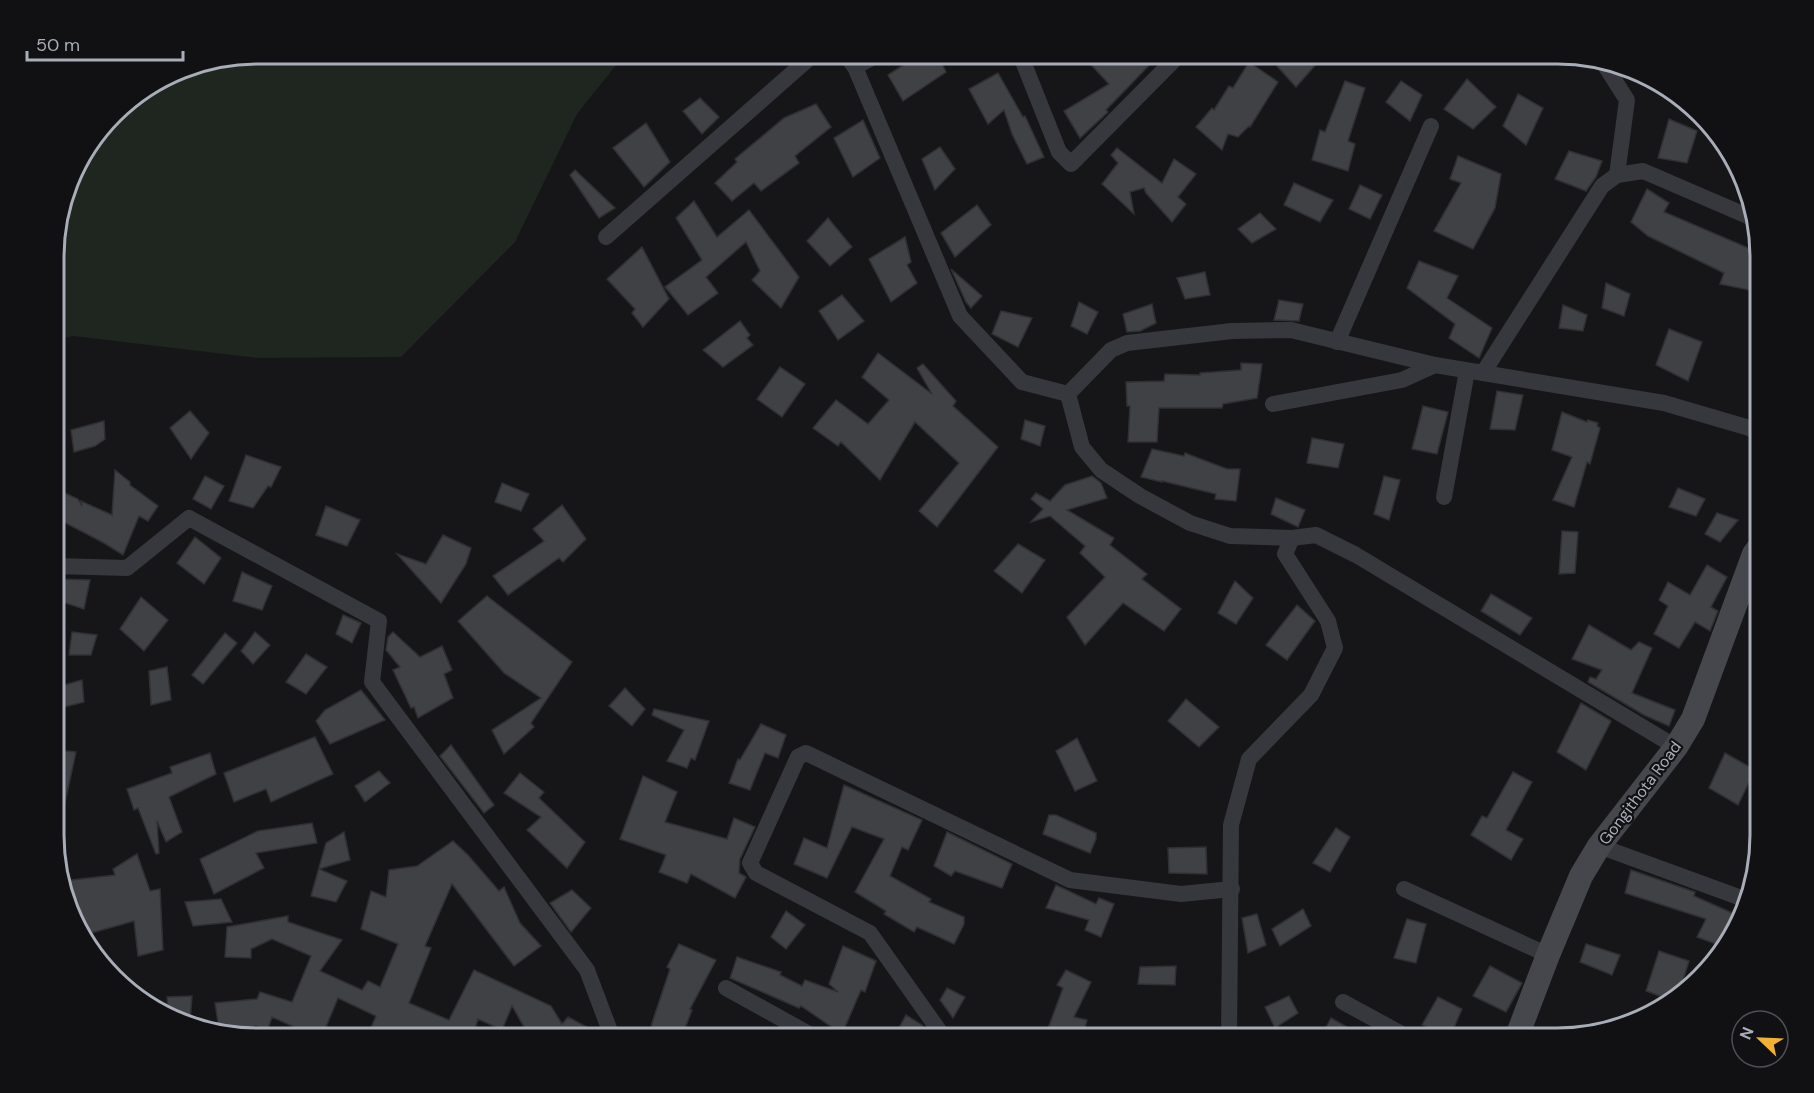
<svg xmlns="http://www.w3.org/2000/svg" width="1814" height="1093" viewBox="0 0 1814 1093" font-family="'DM Sans',sans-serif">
  <rect width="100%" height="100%" fill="#161618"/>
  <path fill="#1e261f" d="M257 54H625L577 114 515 242 401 357 259 358 73 336 56 340V231L75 167 123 105 180 69Z"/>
  <g fill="#404145" stroke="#303034" stroke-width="1.5">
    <path d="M920 54H937L946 72 903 101 888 75Z"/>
    <path d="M1081 54H1160L1106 110 1108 112 1080 138 1064 111 1109 84Z"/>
    <path d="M1287 54H1325L1296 87 1277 66Z"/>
    <path d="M1249 62 1278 82 1250 127 1249 126 1238 137 1228 134 1222 150 1196 127 1212 108 1214 110 1229 86 1233 88Z"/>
    <path d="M998 73 1023 117 1025 116 1044 157 1027 164 1012 134 1004 110 988 124 969 89Z"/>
    <path d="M1467 79 1496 107 1473 129 1444 109Z"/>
    <path d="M1345 81 1365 88 1348 141 1355 144 1348 171 1312 160 1320 130 1325 132Z"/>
    <path d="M1401 81 1422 95 1410 121 1386 102Z"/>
    <path d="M1518 94 1543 108 1526 145 1503 126Z"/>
    <path d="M700 98 719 117 702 134 683 111Z"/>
    <path d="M816 104 831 127 795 156 799 163 761 191 754 183 732 201 715 183 737 162 735 159 784 118Z"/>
    <path d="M1669 119 1697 131 1687 163 1658 158Z"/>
    <path d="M863 120 880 158 853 177 834 138Z"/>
    <path d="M646 123 670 162 644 187 613 148Z"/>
    <path d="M940 147 955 169 935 190 922 159Z"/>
    <path d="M1117 148 1162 183 1174 159 1196 174 1178 197 1186 204 1172 222 1146 193 1144 188 1130 192 1134 214 1102 184 1118 163 1111 155Z"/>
    <path d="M1569 151 1602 161 1596 177 1586 191 1555 179Z"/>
    <path d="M1458 156 1501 174 1495 208 1473 249 1434 231 1461 183 1450 179Z"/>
    <path d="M575 170 615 208 599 218 570 175Z"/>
    <path d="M1294 183 1333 200 1320 222 1284 205Z"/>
    <path d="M1360 185 1382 195 1370 219 1349 209Z"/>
    <path d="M1647 189 1669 203 1664 212 1760 253V267L1749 290 1720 284 1724 273 1648 236 1631 222Z"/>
    <path d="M694 201 717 237 749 210 799 277 781 308 752 280 760 271 746 242 706 277 718 293 688 315 665 287 702 260 676 218Z"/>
    <path d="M977 205 991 225 955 257 941 233Z"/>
    <path d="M1260 213 1276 229 1252 243 1238 229Z"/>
    <path d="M828 218 852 247 830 266 807 241Z"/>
    <path d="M905 237 911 262 907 265 917 283 891 302 869 259Z"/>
    <path d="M642 247 669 299 643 327 632 313 635 309 607 279Z"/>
    <path d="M1419 261 1458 276 1447 298 1492 328 1479 358 1449 338 1455 324 1407 288Z"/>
    <path d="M951 269 982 296 971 308 966 302Z"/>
    <path d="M1205 272 1210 295 1185 299 1177 278Z"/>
    <path d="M1606 283 1630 294 1624 316 1602 308Z"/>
    <path d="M842 295 864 321 838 340 819 311Z"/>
    <path d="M1279 300 1303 304 1299 321 1274 320Z"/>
    <path d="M1079 302 1098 312 1087 334 1071 326Z"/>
    <path d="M1152 304 1156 323 1140 331 1127 332 1123 314Z"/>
    <path d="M1563 305 1587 315 1583 331 1559 328Z"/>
    <path d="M1001 311 1032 318 1018 347 992 334Z"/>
    <path d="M740 321 750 335 747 338 753 345 723 367 703 350Z"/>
    <path d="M1669 329 1702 342 1688 381 1656 365Z"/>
    <path d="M878 353 932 394 917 368 923 364 956 401 953 406 998 447 937 527 919 511 959 463 915 422 880 480 841 442 838 446 813 428 836 400 868 424 889 400 862 377Z"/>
    <path d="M1241 363 1262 364 1257 398 1223 404 1222 408H1159L1157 442H1128L1130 406H1127L1126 382 1164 381 1165 374 1200 375V373L1241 370Z"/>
    <path d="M780 367 805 384 782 417 757 399Z"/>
    <path d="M1497 391 1523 395 1515 430 1490 429Z"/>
    <path d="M1423 406 1448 412 1437 454 1412 449Z"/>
    <path d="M190 411 209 433 191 459 170 428Z"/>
    <path d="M1562 412 1587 422 1588 420 1598 423 1597 426 1600 428 1590 464 1587 462 1574 507 1553 500 1572 457 1552 450Z"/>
    <path d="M1025 420 1045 426 1040 446 1021 439Z"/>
    <path d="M104 421 105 439 95 446 74 452 71 430Z"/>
    <path d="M1312 438 1344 444 1338 468 1307 463Z"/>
    <path d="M1152 449 1184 456 1185 453 1227 469H1240L1236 501 1215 499 1216 494 1162 481V482L1141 477Z"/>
    <path d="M246 455 281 467 271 487 268 486 253 508 229 501Z"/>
    <path d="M115 470 130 482V485L158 506 148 521 139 516 123 555 104 543 56 518V512L65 493 78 499 82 506 81 501 112 515Z"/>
    <path d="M205 476 224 486 211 509 193 499Z"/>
    <path d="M1092 476 1101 483 1107 498 1067 510 1114 538 1110 545 1147 574 1142 579 1181 609 1164 631 1123 603 1085 645 1067 617 1105 577 1080 553 1085 546 1050 516 1031 522 1043 509 1031 499 1036 493 1050 501 1065 485Z"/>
    <path d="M1384 476 1400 480 1389 520 1374 514Z"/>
    <path d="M502 483 529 494 521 511 495 502Z"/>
    <path d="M1678 488 1705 499 1696 516 1669 507Z"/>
    <path d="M1276 498 1305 510 1298 527 1271 514Z"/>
    <path d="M562 505 586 539 563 562 559 558 508 595 493 576 544 541 533 529Z"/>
    <path d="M326 506 360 520 347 546 316 535Z"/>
    <path d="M1717 513 1738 520 1720 542 1705 534Z"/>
    <path d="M1562 531 1578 532 1575 573 1559 574Z"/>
    <path d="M443 535 471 548 466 564 441 603 397 554 426 564Z"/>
    <path d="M195 537 221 558 204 584 177 563Z"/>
    <path d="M1018 544 1045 560 1022 593 994 571Z"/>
    <path d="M1707 565 1727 577 1711 607 1718 611 1710 631 1695 622 1679 648 1654 634 1668 606 1659 600 1668 582 1690 595Z"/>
    <path d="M242 572 272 586 262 610 233 601Z"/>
    <path d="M56 579 90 580 84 609 56 600Z"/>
    <path d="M1235 581 1253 598 1236 624 1218 613Z"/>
    <path d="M1491 594 1532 618 1520 635 1481 611Z"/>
    <path d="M487 596 572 662 531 723 534 727 504 754 492 730 541 698 504 673 458 621Z"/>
    <path d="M141 597 168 620 144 651 120 629Z"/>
    <path d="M1297 605 1315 621 1287 660 1266 645Z"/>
    <path d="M343 615 361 623 352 643 336 634Z"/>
    <path d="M1589 625 1631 650 1639 642 1652 648 1632 693 1675 710 1669 726 1644 715 1588 682 1590 677 1596 679 1602 670 1572 659Z"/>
    <path d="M72 632 97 635 91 655H69Z"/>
    <path d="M255 632 270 645 253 664 241 651Z"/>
    <path d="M393 632 420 657 442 646 452 670 444 674 453 698 418 718 414 707 411 708 393 670 400 667 386 650 388 637Z"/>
    <path d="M225 633 237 643 203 684 192 675Z"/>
    <path d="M306 654 327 667 306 694 286 682Z"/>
    <path d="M167 667 171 700 151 705 149 671Z"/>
    <path d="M82 680 84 702 64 707 57 687Z"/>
    <path d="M625 688 645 709 632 726 609 706Z"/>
    <path d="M361 690 385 720 330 744 316 721 325 710Z"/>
    <path d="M1186 699 1219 727 1199 747 1168 721Z"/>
    <path d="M1581 703 1611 721 1586 770 1557 752Z"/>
    <path d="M654 709 709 721 695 760 691 758 687 768 667 761 684 730 652 715Z"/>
    <path d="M761 724 786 735 778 758 765 753 750 790 729 783 738 759 740 760Z"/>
    <path d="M315 737 333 774 271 802 266 789 234 802 224 773Z"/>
    <path d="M1077 738 1097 781 1075 791 1056 751Z"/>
    <path d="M451 745 494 805 484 813 440 756Z"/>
    <path d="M56 750 76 752 63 812 56 811Z"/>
    <path d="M210 753 216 774 169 797 182 832 166 842 157 821 159 853 156 854 138 808 134 810 127 789 172 773 170 767Z"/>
    <path d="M1725 753 1755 770 1738 805 1709 788Z"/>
    <path d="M379 771 390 783 365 802 355 786Z"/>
    <path d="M1513 772 1532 782 1506 830 1523 839 1511 860 1471 835 1482 816 1487 818Z"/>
    <path d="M520 773 544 792 539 798 585 842 567 868 527 830 541 817 504 793Z"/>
    <path d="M643 776 677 792 665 822 727 839 734 818 755 827 740 859 739 873 746 877 735 898 691 874 687 883 659 872 666 855 620 839Z"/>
    <path d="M844 785 922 820 908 850 902 847 890 876 931 899 929 902 964 917V924L954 944 917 927 914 932 884 914 886 911 855 892 884 839 852 827 827 878 794 864 804 838 827 848Z"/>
    <path d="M1049 815H1056L1096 833V839L1090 853 1043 834Z"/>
    <path d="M312 823 317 843 256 853 264 868 214 894 200 859 258 831Z"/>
    <path d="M1336 828 1350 837 1330 872 1313 863Z"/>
    <path d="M344 832 350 860 319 869 347 881 336 902 311 896 326 843Z"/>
    <path d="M947 832 1012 864 1002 888 955 871 951 876 934 866Z"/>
    <path d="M453 841 468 855 499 891 504 887 520 923 541 946 514 966 452 884 425 946 431 948 409 1003 449 1020 474 970 551 1006 562 1024 568 1017 600 1034 602 1039H531L512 1006 502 1030 478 1019 472 1039H366L376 1016 338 998 321 1039 272 1017 267 1032 256 1026 229 1032 219 1029 215 1003 257 999 260 992 292 1002 311 956 272 939 251 949V958L225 957 227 927 288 916V922L342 940 320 971 362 990 368 981 380 987 398 944 361 929 371 891 386 897 389 870 417 866Z"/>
    <path d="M1206 847 1207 874 1169 873 1168 848Z"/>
    <path d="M137 854 150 891 160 889 163 950 138 956 134 921 84 935 77 900 70 901 63 881 115 875 113 869Z"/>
    <path d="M1631 870 1695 892 1694 896 1739 916 1733 938 1724 947 1697 937 1706 919 1625 893Z"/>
    <path d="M1056 885 1096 904 1099 898 1114 904 1101 937 1085 930 1089 920 1046 908Z"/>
    <path d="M572 890 591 908 571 932 550 903Z"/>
    <path d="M221 899 232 922 193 926 185 902Z"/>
    <path d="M1303 909 1311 926 1280 946 1272 929Z"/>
    <path d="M786 911 805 925 786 949 771 937Z"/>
    <path d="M1257 914 1266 945 1248 953 1242 918Z"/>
    <path d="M1407 919 1426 924 1416 963 1394 958Z"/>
    <path d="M679 944 716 960 690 1009 692 1010 681 1039H656L661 1031 651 1026 670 969 667 967Z"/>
    <path d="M1586 944 1620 955 1612 975 1580 962Z"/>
    <path d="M843 946 876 961 865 992 861 990 842 1034 801 1006 799 1008 730 978 737 957 781 972 780 975 802 986 805 980 838 992 829 984Z"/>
    <path d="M1659 951 1689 961 1680 990 1671 1000 1646 991Z"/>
    <path d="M1176 966 1175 985 1138 984 1140 967Z"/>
    <path d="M1490 966 1522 983 1506 1012 1473 996Z"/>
    <path d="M1066 970 1091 982 1074 1017 1087 1020 1082 1039H1066L1046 1034 1063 988 1057 985Z"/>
    <path d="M947 988 965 997 953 1018 940 1000Z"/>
    <path d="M192 996 190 1021 168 1015 167 997Z"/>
    <path d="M1289 996 1298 1013 1275 1028 1265 1007Z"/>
    <path d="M1438 997 1462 1009 1450 1037 1422 1025Z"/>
    <path d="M906 1015 922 1025 932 1039H893Z"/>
    <path d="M1331 1018 1368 1039H1320Z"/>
  </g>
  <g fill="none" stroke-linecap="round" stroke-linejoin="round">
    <g stroke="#37383d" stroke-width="16">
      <path d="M845 54 855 67 960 316 1022 382 1068 394 1111 350 1127 343 1232 331 1291 330 1435 365 1664 403 1746 427 1760 433"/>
      <path d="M1020 54 1059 152 1071 164 1180 54"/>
      <path d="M855 67 879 54"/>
      <path d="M1606 67 1627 100 1617 175"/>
      <path d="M606 237 814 54"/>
      <path d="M1337 342 1431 126"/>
      <path d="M1483 373 1602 186 1617 175 1643 171 1752 218"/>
      <path d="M1068 394 1082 447 1101 470 1140 496 1190 523 1230 536 1292 538 1316 535 1356 555 1676 747"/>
      <path d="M1273 404 1402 380 1435 365"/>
      <path d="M1444 497 1467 371"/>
      <path d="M56 566 127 568 189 518 379 621 372 682 587 970 613 1039"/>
      <path d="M1599 846 1744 899"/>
      <path d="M1404 889 1548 955"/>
      <path d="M726 988 818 1039"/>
      <path d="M1343 1002 1411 1039"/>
      <path d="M945 1039 870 933 756 873 750 863 798 757 806 753 1070 880 1181 894 1232 889"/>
      <path d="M1229 1039 1231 825 1249 759 1311 695 1335 648 1328 621 1285 554 1292 538"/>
    </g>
    <path stroke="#45474d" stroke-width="24" d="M1516 1039 1548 955 1581 876 1599 846 1676 747 1693 719 1754 554 1760 546"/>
  </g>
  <g text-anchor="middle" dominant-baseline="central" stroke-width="4.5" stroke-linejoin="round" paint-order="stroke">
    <g font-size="16" fill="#a8adb8" stroke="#111113">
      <text transform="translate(1640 793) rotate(-53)">Gongithota Road</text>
    </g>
  </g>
  <path d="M0 0H1814V1093H0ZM257 64H1557A193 193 0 0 1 1750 257V835A193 193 0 0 1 1557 1028H257A193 193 0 0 1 64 835V257A193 193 0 0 1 257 64Z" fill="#111113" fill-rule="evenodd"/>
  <path fill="none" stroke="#a8adb8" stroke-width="3" d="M257 64H1557A193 193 0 0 1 1750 257V835A193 193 0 0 1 1557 1028H257A193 193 0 0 1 64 835V257A193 193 0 0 1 257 64Z"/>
  <g transform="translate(1760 1039) rotate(293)"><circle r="28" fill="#111113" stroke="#4d4f55" stroke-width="1.5"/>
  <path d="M0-4.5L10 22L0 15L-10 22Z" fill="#f2b134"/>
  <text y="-9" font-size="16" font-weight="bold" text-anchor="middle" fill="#a8adb8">N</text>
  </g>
  <path d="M27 51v9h156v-9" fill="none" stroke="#a8adb8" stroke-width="3"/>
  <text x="36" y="51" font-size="18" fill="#a8adb8" stroke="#111113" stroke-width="4.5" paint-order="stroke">50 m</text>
</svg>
